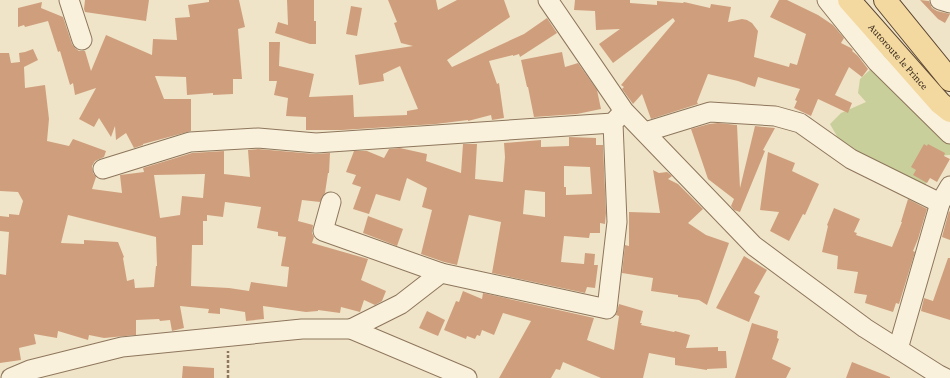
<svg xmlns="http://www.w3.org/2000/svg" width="950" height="378" viewBox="0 0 950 378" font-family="'Crimson Pro',serif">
  <rect width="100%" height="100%" fill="#f0e4c8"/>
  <path fill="#c9cf9b" d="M872 68 950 133V155L934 156 925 187 842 145 830 124 841 113 866 102 858 93 860 79Z"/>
  <g fill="#cf9f7d" fill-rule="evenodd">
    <path d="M85 0H149L146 21 85 12 84 9Z"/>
    <path d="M209 0H239L245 27 238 29 242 79H233V94L213 95V93L187 95 186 77 155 76 164 99H191V131L143 144V145L134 148 126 133 116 140 115 126 111 137 99 118 94 127 79 119 96 88 75 95 73 83 70 85 60 51 58 52 48 21 25 27 24 25 18 27V8L42 2 41 8 63 17 72 44 75 48 79 51H85L91 71 106 35 152 55 153 39 177 40 175 18 190 17 188 5 209 2Z"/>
    <path d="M287 0H314V21H316V44H310L275 33 278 22 288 25Z"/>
    <path d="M388 0H436L438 10 457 0H504L510 17 447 60 452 67 524 34 547 18 557 33 520 57 519 54 513 56V55L489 61 497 84 499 83 504 118 492 120 491 115 468 121V120L436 124 342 130H306V117L286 116 288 98 274 95 277 81H269V42H280L279 66 314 74 309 97 353 95 354 117 407 115V111L418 109 400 66 383 74 384 81 359 85 355 55 413 46 401 43 394 23 397 22Z"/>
    <path d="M575 0H630V3L657 5V1L683 3 684 2 710 8 711 4 731 7 728 22 742 19 747 20 752 23 758 31 754 57 789 67 790 63 797 65 806 34 770 17 779 0H787L818 15 833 25 844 38 841 43 851 48 853 50 852 51 858 56 868 69 862 77 849 67 835 95 852 103 848 113 818 99 811 116 794 108 797 101 795 100 800 89 758 77 755 87 738 81 708 74 697 102 698 104 651 119 642 94 633 104 622 89 624 87 621 85 675 21 673 18 613 63 599 44 620 29 596 30 595 11 574 10Z"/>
    <path d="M920 0 929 1 932 8 937 11 950 14 945 23 938 19Z"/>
    <path d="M351 6 362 8 357 36 346 34Z"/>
    <path d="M33 49 38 60 24 67 25 88 45 85 49 119 47 141 69 146 73 139 106 151 104 157 95 161 92 166 93 173 96 177 92 189 122 193 120 175 144 172 143 168 192 153 224 151V174L250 177 248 150 258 149 315 154 330 153 329 173H328L325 193 320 202 302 200 298 221 313 225 312 233 314 237 312 243 368 259 361 280 386 291 382 301 375 305 364 300 360 312 341 307 340 313 318 310V311L306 312 263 306 264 319 246 321 245 312 220 308V314L208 313 209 309 180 306 184 328 172 331 170 320 160 321 159 319 136 320V335L104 338 89 335 88 340 58 331 57 338 34 334 36 344 19 348 21 360 0 363V274L6 275 9 232 0 231V216L9 217V214L19 215 23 201 18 192 0 191V53H9L11 63 20 62 19 53 25 52ZM205 174 203 198 182 196 180 215 160 218 154 175ZM225 202 261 207 257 228 278 232V236L286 237 281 266 289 267 287 287 251 282 249 291 229 288 191 286 192 245H203V221H207V215L223 217ZM68 215 156 237 157 266H156L154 287 135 288 134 279 127 281 123 258 124 257 118 242 84 240V244L61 243Z"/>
    <path d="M562 52 565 67 578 63 597 90 601 109 577 114 534 117 528 87H527L521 60Z"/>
    <path d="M718 123 737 125 740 188 755 126 775 128 763 150 765 151 740 212 734 210 731 206 734 199 708 179 691 129 709 124Z"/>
    <path d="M569 137 596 138V145H603L606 213 605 224 600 223V233H590L589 238 564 236 561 262 584 264 585 253 595 254 594 265H598L595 288 587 287 585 293 492 273 501 222 469 215 457 265 444 262 421 254 432 210 422 207 427 188 407 178 400 201 376 194 369 214 353 209 361 187 352 184 356 175 346 172 354 151H367L384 158 389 149 400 148 427 154 426 161 461 173 463 144H477L475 179 503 182 505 157 504 143 541 140V147L569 146ZM564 166 590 167 592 194 566 195V187H564ZM525 190 545 192V217L523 214Z"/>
    <path d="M924 144 927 146 928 144 945 153 944 156 950 159 937 182 930 178 927 183 913 175 916 170 911 167Z"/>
    <path d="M768 152 795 163 792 171 819 184 805 215 803 214 789 241 770 231 779 212 760 210Z"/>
    <path d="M653 170 659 173 667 172 672 176 668 179 678 184 703 209 688 223 706 235 729 243 707 305 699 300 678 297V295L651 291 653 278 622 273 625 245 629 246V212L660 213Z"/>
    <path d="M908 199 927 209 918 239 913 251 915 252 899 304 896 303 893 312 865 303 867 295 854 293 858 272 837 269 838 256 822 252 828 226 827 225 834 208 860 219 854 232 857 233 856 235 892 247 902 222H901Z"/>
    <path d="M949 211 950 212V240L942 237Z"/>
    <path d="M368 216 403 229 397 246 363 233Z"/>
    <path d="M744 256 767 270 754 293 760 296 749 322 716 308Z"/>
    <path d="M948 258H950V320L921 311 924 298 933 301Z"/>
    <path d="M463 291 482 299 483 293 594 318 587 340 614 350 619 316 616 315 619 304 643 311 640 323H642L641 325 674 332 675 331 690 335 686 348 718 347V351H726L727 368 707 369V370L675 365V358L649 353 643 378H601L563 362 560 370 556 369 551 378H499L531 321 503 313 494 335 482 330 480 336 477 335 475 339 467 336 466 339 444 330 456 301 459 302Z"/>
    <path d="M427 311 445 320 438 336 419 328Z"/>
    <path d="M752 323 778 331 777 338 779 339 772 359 791 368 786 378H735Z"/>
    <path d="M852 362 890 377V378H846Z"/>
    <path d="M183 366 214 368V378H182Z"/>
  </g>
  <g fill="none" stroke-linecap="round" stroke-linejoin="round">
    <defs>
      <g id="minor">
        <path d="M69 0 82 40"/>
        <path d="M548 0 624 111 754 246 865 328 939 375 945 378"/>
        <path d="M827 0 877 62 950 134"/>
        <path d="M940 0 950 3"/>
        <path d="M645 132 710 112 775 116 800 123 851 159 940 203"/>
        <path d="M103 169 190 142 258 138 316 143 613 123"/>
        <path d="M331 202 323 231 441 273"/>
        <path d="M351 329 401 304 441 273 607 309 617 222 613 123 622 113"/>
        <path d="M898 349 940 203 950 186"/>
        <path d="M11 378 30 370 122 347 302 329H351L467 378"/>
      </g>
      <g id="major">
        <path id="s1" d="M849 0 940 103 950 111"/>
        <path d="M885 0 950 80"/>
      </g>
    </defs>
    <use href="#minor" stroke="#8d765c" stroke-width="21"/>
    <use href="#major" stroke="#5b4430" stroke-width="24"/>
    <path stroke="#8d765c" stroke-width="2.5" stroke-dasharray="3 2" stroke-linecap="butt" d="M228 378V351"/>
    <use href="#minor" stroke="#faf1dc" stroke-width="19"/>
    <use href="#major" stroke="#f3d9a0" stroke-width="22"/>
  </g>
  <g text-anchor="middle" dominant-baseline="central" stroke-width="3.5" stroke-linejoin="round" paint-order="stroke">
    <g font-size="11" fill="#3d2e20" stroke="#f7eed8">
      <text stroke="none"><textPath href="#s1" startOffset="75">Autoroute le Prince</textPath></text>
    </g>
  </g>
</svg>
